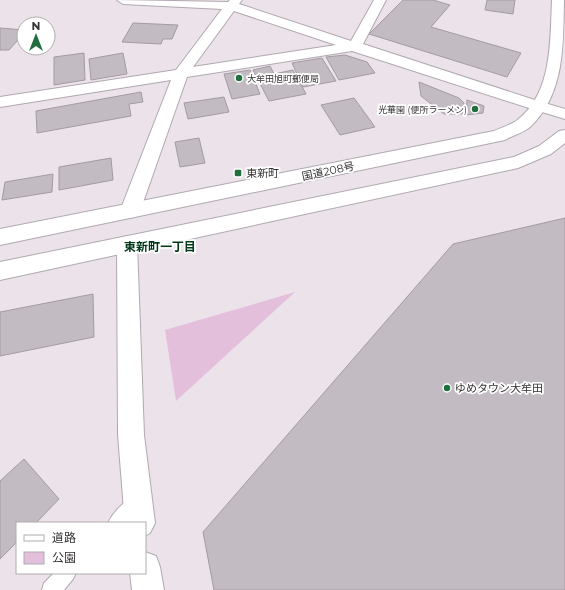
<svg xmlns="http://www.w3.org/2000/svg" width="565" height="590" viewBox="0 0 565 590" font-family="Montserrat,'Noto Sans JP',sans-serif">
  <rect width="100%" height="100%" fill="#ece3ea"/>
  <path fill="#e3bfdc" d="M295 292 176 401 165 330Z"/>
  <g fill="#c3bbc2" stroke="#a49ba2">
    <path d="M403 0H433L450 5 431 27 521 53 507 77 369 34Z"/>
    <path d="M487 0H515L513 14 485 10Z"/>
    <path d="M133 23 178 25 172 39H163L161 44 122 42Z"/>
    <path d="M0 28 24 30V33L9 50H0Z"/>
    <path d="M84 53 85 80 54 85V57Z"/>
    <path d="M123 53 127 74 91 80 89 59Z"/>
    <path d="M345 55 367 62 375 73 339 80 326 57Z"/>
    <path d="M322 58 336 81 303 87 292 63Z"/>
    <path d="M270 66 274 74 293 70 306 94 269 101 253 70Z"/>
    <path d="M250 70 260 94 232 99 224 74Z"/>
    <path d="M419 82 459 98 464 103 462 114H444L421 96Z"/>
    <path d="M141 92 143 102 129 104 131 116 37 133 36 111Z"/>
    <path d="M224 97 229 112 188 119 184 103Z"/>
    <path d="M354 98 375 127 340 135 321 105Z"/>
    <path d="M467 100 484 106 483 113 466 115Z"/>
    <path d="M199 138 205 163 180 167 175 142Z"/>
    <path d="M111 158 113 180 59 190V167Z"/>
    <path d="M53 174 52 192 2 200 5 182Z"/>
    <path d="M565 218V590H214L203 532 453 244Z"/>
    <path d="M93 294 94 337 0 356V312Z"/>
    <path d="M24 459 59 499 36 523H17V542L0 559V481Z"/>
  </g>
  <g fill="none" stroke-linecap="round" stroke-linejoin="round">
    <defs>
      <g id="service">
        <path d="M137 495 143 497 145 503 143 509 129 523H108C113 512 126 499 137 495Z"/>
        <path d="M54 573H76L73 579 64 590H42L44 583Z"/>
      </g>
      <path id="minor" d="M117 0 228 2 230 0H242L239 4 351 41 374 0H386L363 44 544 103 546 106 544 109 538 111 532 109 352 51 187 77 140 211 137 216 130 218 123 216 120 211 171 80 0 107V97L176 70 222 9 123 4ZM234 11 336 45 193 67Z"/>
      <g id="tertiary">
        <path d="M127 236 134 238 137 244 144 435 155 523 150 533 145 536V523H125L118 435 117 244 120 238Z"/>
        <path d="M145 552 156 556 160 567 164 590H132L130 573H145Z"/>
      </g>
      <path id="primary" d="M538 101 565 109V119L532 109 530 106 532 103Z"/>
      <g id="trunk">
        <path d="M552 0H564C563 45 565 94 530 127 523 133 513 135 505 140L0 245V229L494 131C501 128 510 125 516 121 553 94 550 40 552 0Z"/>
        <path d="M565 130V143L551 154 518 168 0 280V262L514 157 539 146 559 131Z"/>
      </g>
    </defs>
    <use href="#service" stroke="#b0a8af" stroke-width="2"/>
    <use href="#minor" stroke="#b0a8af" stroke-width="2"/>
    <use href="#tertiary" stroke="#b0a8af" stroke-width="2"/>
    <use href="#primary" stroke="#b0a8af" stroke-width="2"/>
    <use href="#trunk" stroke="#b0a8af" stroke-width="2"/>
    <use href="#service" fill="#fff" fill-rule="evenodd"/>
    <use href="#minor" fill="#fff" fill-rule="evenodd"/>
    <use href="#tertiary" fill="#fff" fill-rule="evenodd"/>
    <use href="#primary" fill="#fff" fill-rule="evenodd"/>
    <use href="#trunk" fill="#fff" fill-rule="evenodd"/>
  </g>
  <g fill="#216f3e" stroke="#fff" stroke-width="1.5">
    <circle cx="239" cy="78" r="4"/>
    <circle cx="475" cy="109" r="4"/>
    <rect x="234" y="169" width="8" height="8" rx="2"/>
    <circle cx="447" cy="388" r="4"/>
  </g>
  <g text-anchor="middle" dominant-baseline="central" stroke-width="3.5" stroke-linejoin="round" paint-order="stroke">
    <g font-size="9" fill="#363235" stroke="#fff" text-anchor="start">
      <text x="247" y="78">大牟田旭町郵便局</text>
      <text x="467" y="109" text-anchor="end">光華園 (便所ラーメン)</text>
    </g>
    <g font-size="11" fill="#363235" stroke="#fff">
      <text transform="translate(328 171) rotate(-12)">国道208号</text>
    </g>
    <g font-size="11" fill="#363235" stroke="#fff" text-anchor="start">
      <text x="246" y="173">東新町</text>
      <text x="455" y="388">ゆめタウン大牟田</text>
    </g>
    <g font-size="12" font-weight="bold" fill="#003818" stroke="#fff">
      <text x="160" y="246">東新町一丁目</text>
    </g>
  </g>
  <rect x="16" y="522" width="130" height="52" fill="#ffffff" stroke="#afadae"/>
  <rect x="24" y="535" width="20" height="6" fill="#ffffff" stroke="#afadae"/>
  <text x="52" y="542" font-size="12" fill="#363235">道路</text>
  <rect x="24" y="552" width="20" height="12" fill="#e3bfdc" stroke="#afadae"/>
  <text x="52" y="562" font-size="12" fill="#363235">公園</text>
  <g transform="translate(36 36)"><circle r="19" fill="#ffffff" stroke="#afadae"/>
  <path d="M0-3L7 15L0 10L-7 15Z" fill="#216f3e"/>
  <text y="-6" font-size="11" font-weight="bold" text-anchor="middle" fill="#363235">N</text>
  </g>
</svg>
